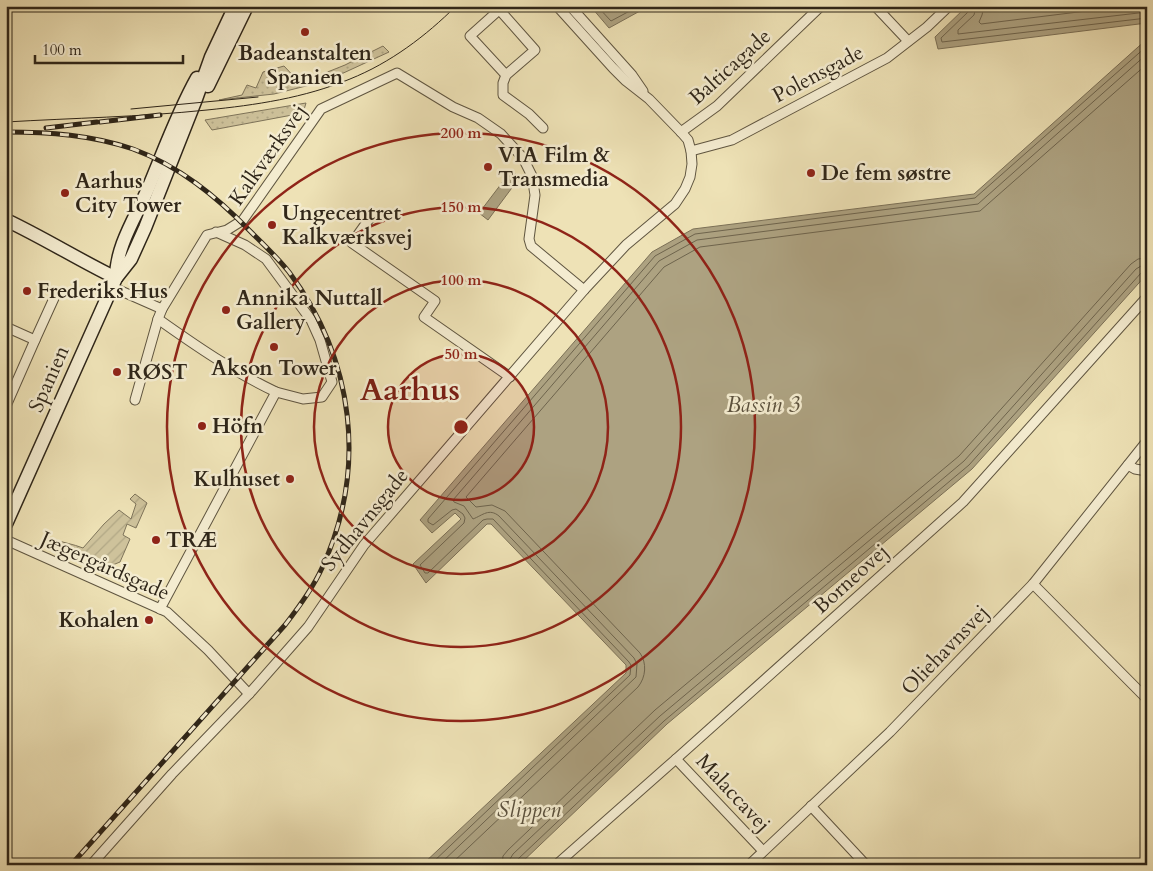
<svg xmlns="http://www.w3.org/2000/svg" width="1153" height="871" viewBox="0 0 1153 871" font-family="Cardo,serif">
  <defs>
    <pattern id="grass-dots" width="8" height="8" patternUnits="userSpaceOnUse" patternTransform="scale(1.25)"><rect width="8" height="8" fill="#cec29b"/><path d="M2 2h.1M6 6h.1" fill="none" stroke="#b1a785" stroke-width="1.8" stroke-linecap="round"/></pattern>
    <pattern id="garden-furrows" width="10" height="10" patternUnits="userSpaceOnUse" patternTransform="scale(1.25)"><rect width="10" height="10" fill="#cec29b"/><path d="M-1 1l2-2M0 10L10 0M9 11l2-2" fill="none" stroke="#b1a785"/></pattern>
  </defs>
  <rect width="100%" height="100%" fill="#eee2b6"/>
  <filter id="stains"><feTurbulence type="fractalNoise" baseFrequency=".004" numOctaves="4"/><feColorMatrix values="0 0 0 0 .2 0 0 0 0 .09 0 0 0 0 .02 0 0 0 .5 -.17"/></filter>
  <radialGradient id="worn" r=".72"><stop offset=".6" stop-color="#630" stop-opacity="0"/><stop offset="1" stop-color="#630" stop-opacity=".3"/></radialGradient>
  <g fill="url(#grass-dots)" stroke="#7e745a">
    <path d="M383 46 389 52 326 81 274 94 219 100 242 95 247 85 256 88 263 72 284 66 300 83 345 65Z"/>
    <path d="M306 103 303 113 212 130 205 120Z"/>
  </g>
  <path fill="url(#garden-furrows)" stroke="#7e745a" d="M135 494 147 503 136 528 127 524 123 535 130 539 120 562 110 566 52 541 53 539C64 543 73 544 83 548L104 524 119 510 131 519 136 504 130 499Z"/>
  <g fill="#ada281" stroke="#7b7057">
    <path d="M593 6H649L609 28 592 8Z"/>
    <path d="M967 6H1147V23L938 49 935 37Z"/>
    <path d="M1147 39V274L972 469 667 724 519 865H422L626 673V665L491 524H487L426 583 413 564 461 519 455 513 432 533 420 520 652 252 693 229 974 194Z"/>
    <path d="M511 171 520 177 488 220 479 213Z"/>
  </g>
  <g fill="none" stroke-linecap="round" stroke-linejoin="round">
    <g stroke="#6e644d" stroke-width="1">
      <path d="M597 6 611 21 639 6"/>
      <path d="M970 6 968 12 941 38 942 42 1147 18"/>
      <path d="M976 6 974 15 958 30V34L1147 12"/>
      <path d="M984 6 982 15 979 22 981 24 1127 6"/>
      <path d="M430 865 630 675 631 665 629 662 493 519H487L483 520 428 573H425L420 565 464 523 465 518 463 514 456 509 452 510 433 525 428 522V519L655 256 695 234 975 198 1147 46"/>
      <path d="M439 865 636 677 637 664 634 658 499 516C489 508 483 515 473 519L464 506 454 502 453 500 659 261 697 240 978 204 1147 54"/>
      <path d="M450 865 638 687C646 677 647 663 640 653L505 511 492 505 476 507 466 497 664 267 700 247 980 211 1147 64"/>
      <path d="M502 865 503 856 508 850 655 710 959 456 1131 264 1138 259 1147 258"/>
      <path d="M510 865V859L513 854 660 716 964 461 1136 269 1141 266 1147 265"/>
      <path d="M516 865 518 859 664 721 969 465 1141 273 1147 272"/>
    </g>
    <defs>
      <g id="street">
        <path d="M496 6 535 50 506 75 503 83V95L529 114 543 128"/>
        <path d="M570 6 632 75 643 91"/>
        <path d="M875 6 908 41"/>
        <path d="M499 10 470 36 506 75"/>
        <path d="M681 132 717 106 821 6"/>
        <path d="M691 151 732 140 887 58 927 27 949 6"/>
        <path d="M372 215 352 243 435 301 424 317 510 377"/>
        <path d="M216 232 245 245 266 259 311 320 320 340 332 382 322 397 303 399 276 392"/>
        <path d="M112 287 162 309"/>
        <path d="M6 327 35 340 6 406"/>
        <path d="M35 340 55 296"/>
        <path d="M135 400 158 319"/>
        <path d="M1128 465 1135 469 1147 471"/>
        <path d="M6 540 167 612 208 650 249 694"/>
        <path d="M1033 584 1147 699"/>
        <path d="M160 609 276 392C234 372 196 346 158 319L162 309 207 235 227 230 243 220 321 109 397 73 453 107 478 118 501 134 523 158 532 176 535 195 529 239 531 246 584 290"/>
        <path d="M676 759 763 851"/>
        <path d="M811 806 866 865"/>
        <path d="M91 865 172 774 249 694 308 627 364 545 584 290 626 245 675 204 685 189 690 177 692 164 691 151 688 140 681 132 649 99 626 81 613 68 557 6"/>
        <path d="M556 865 676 759 963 502 1147 297"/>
        <path d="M749 865 890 732 1033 584 1147 441"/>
      </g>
      <g id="secondary">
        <path d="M208 86 247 6"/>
        <path d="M6 220C44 238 79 260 116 278"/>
        <path d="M116 278C116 244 138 214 150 184 165 148 178 112 197 78"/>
        <path d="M6 524 116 278 131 259 145 228 196 99 211 57 235 6"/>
      </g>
    </defs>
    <use href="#street" stroke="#5f5540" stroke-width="11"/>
    <use href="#secondary" stroke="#2f2619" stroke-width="15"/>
    <use href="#street" stroke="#f4ecd0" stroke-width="9"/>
    <use href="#secondary" stroke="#f4ecd0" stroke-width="12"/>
    <g stroke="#2f2619" stroke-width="1">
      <path d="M131 109 258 97"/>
      <path d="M6 122C73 118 140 117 207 110 256 105 304 98 350 79 390 63 426 36 456 6"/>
    </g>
    <defs>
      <g id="rail">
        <path d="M100 122 160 115"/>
        <path d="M46 128 97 122"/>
        <path d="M6 132C49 132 92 135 133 149 179 166 216 196 250 231 263 244 277 257 289 272 354 359 368 468 322 568 313 588 299 607 285 625L71 865"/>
      </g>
    </defs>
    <use href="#rail" stroke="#2f2619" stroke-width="5"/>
    <use href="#rail" stroke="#f4ecd0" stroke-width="3" stroke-dasharray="9" stroke-linecap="butt"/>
  </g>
  <circle cx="461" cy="427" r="73" fill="#8f2418" fill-opacity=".12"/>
  <g fill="none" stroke="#8f2418" stroke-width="2.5">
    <circle cx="461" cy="427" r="73"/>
    <circle cx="461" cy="427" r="147"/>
    <circle cx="461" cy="427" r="220"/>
    <circle cx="461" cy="427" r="294"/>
  </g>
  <g fill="#8f2418" stroke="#f4ecd0" stroke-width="2">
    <circle cx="305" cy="32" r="5"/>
    <circle cx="488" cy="167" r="5"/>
    <circle cx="811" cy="173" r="5"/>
    <circle cx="65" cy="193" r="5"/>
    <circle cx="272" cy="225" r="5"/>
    <circle cx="27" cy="291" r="5"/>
    <circle cx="226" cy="310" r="5"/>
    <circle cx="274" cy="347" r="5"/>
    <circle cx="117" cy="372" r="5"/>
    <circle cx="202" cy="426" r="5"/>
    <circle cx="290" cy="479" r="5"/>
    <circle cx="156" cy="540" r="5"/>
    <circle cx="149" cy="620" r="5"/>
  </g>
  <g text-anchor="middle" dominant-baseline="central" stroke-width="5" stroke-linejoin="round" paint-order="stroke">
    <g font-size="21" font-weight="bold" fill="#2f2619" stroke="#f4ecd0" text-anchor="start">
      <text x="305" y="53" text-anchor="middle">Badeanstalten<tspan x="305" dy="24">Spanien</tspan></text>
      <text x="498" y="155">VIA Film &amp;<tspan x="498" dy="24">Transmedia</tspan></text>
      <text x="821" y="173">De fem søstre</text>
      <text x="75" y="181">Aarhus<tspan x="75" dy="24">City Tower</tspan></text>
      <text x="282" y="213">Ungecentret<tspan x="282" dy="24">Kalkværksvej</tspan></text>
      <text x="37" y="291">Frederiks Hus</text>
      <text x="236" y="298">Annika Nuttall<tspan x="236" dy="24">Gallery</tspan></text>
      <text x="274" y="368" text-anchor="middle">Akson Tower</text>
      <text x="127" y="372">RØST</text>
      <text x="212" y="426">Höfn</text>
      <text x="280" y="479" text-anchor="end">Kulhuset</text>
      <text x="166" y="540">TRÆ</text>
      <text x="139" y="620" text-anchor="end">Kohalen</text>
    </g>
    <g font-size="21" fill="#2f2619" stroke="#f4ecd0">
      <text transform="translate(730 67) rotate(-42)">Balticagade</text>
      <text transform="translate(818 74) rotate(-28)">Polensgade</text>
      <text transform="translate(268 155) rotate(-55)">Kalkværksvej</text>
      <text transform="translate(49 379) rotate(-66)">Spanien</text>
      <text transform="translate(365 520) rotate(-51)">Sydhavnsgade</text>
      <text transform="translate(105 566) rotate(24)">Jægergårdsgade</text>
      <text transform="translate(851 579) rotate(-42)">Borneovej</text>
      <text transform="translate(945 650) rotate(-46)">Oliehavnsvej</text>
      <text transform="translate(733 793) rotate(47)">Malaccavej</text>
    </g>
    <g font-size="22" font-style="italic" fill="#5b513d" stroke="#f4ecd0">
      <text x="763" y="405">Bassin 3</text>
      <text x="529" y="810">Slippen</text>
    </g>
    <g font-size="31" font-weight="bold" fill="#7a1f14" stroke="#f4ecd0">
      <text x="410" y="390">Aarhus</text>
    </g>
  </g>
  <circle cx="461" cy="427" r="8" fill="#8f2418" stroke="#f4ecd0" stroke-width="2.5"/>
  <g font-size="15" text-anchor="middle" font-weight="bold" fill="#8f2418" stroke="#f4ecd0" stroke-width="5" stroke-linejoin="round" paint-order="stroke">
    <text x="461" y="138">200 m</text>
    <text x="461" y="212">150 m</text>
    <text x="461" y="285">100 m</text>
    <text x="461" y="359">50 m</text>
  </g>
  <rect width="1153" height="871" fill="none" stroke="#eee2b6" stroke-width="25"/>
  <rect x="8" y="8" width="1138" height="856" fill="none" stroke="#2f2619" stroke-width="2.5"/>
  <rect x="12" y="12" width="1128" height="846" fill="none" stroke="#2f2619"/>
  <path d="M35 55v8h148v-8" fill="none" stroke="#2f2619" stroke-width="2.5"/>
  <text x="42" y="55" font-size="15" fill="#2f2619" stroke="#f4ecd0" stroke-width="4" paint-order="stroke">100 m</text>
  <rect width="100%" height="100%" filter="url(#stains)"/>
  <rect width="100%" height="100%" fill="url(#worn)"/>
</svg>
